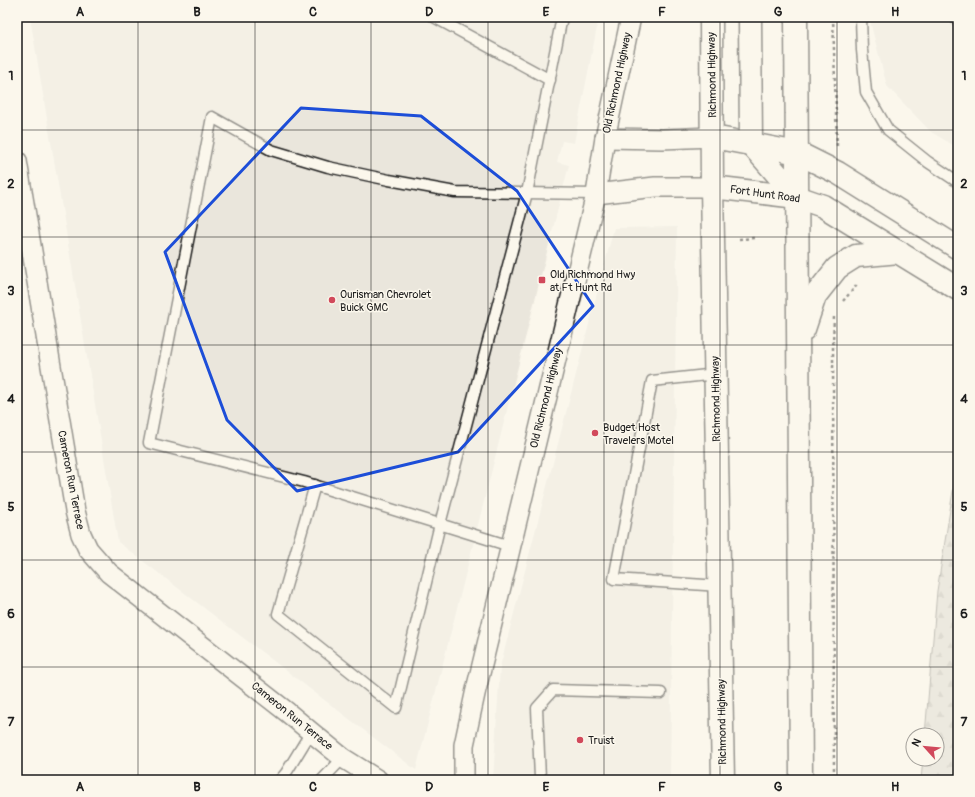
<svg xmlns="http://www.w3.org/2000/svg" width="975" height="797" viewBox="0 0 975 797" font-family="Pangolin,sans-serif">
  <defs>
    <pattern id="forest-firs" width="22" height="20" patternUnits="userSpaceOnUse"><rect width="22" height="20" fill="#dad7ce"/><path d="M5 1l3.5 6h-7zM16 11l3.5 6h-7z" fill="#bab8b0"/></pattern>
  </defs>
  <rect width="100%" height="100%" fill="#fbf7ec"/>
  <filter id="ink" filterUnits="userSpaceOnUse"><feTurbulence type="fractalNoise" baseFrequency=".025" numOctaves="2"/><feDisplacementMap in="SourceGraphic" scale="8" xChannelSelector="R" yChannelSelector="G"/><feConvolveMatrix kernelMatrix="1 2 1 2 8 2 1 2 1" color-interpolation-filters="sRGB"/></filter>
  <g filter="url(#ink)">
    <g fill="#eae6dc">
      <path d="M30 17H599L574 143 562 141 557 162 569 165 416 770 118 542Z"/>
      <path d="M870 17H958V148L931 132 887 86 871 25Z"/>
      <path d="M677 227 670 780H493L500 667 614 228Z"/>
    </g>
    <path fill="url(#forest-firs)" stroke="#7b7a75" d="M958 460V780H921L923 759H937V735H925L937 591Z"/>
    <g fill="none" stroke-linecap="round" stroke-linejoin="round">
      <path stroke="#74726e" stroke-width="7" d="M958 780V779"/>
      <defs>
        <g id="lane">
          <path d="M434 17 550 80"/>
          <path d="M861 17 862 50 866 92 888 130 928 162 958 182"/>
          <path d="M955 17 958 22"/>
          <path d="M716 374 652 381 614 579 720 586"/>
          <path d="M315 485 278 614 396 708 440 524 527 193 562 17"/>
          <path d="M510 546 304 482 149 443 212 117 271 150 328 167 389 180 455 192 596 194"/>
          <path d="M280 780 286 773 311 732"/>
          <path d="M322 780 343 758"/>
          <path d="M541 780 540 778 537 708 553 690 661 693"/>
        </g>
        <g id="street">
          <path d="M605 138 662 139 713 137"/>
          <path d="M17 161 75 511 81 534 88 549 109 573 287 712 311 732 343 758 378 780"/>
          <path d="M596 194 655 187H712"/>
          <path d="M464 780V745L475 694 596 194 605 138 631 17"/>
        </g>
        <g id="secondary">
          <path d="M713 137 798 153 838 173 958 248"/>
          <path d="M712 187 797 197 823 206 958 289"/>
        </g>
        <g id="highway">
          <path d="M711 17 712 187 723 780"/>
          <path d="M750 17 751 144 797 197"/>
          <path d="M796 17 801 780"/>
          <path d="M804 329 815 296 837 268 856 256 899 252"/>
        </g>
      </defs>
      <use href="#lane" stroke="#1c1c1c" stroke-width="13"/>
      <use href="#street" stroke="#1c1c1c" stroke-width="22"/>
      <use href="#secondary" stroke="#1c1c1c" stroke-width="25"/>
      <use href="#highway" stroke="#1c1c1c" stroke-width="25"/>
      <g stroke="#1c1c1c" stroke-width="2.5" stroke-dasharray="3 3" stroke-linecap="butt">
        <path d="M833 17 837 146"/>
        <path d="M739 239 756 238"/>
        <path d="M843 301 857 285"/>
        <path d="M834 317 833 343 834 780"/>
      </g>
      <use href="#lane" stroke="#fbf7ec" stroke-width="10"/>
      <use href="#street" stroke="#fbf7ec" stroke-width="19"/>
      <use href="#secondary" stroke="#fbf7ec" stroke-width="22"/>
      <use href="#highway" stroke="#fbf7ec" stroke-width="22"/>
    </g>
  </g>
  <path d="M0 0H975V797H0ZM301 108 421 116 517 191 593 306 458 452 297 491 227 420 165 252Z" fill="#fbf7ec" fill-opacity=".55" fill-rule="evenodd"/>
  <path fill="none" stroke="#1d4ed8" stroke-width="3" stroke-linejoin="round" d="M301 108 421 116 517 191 593 306 458 452 297 491 227 420 165 252Z"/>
  <path fill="none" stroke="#1c1c1c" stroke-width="1" stroke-opacity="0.55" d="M138 17V780M255 17V780M371 17V780M488 17V780M604 17V780M720 17V780M837 17V780M17 130H958M17 237H958M17 345H958M17 452H958M17 560H958M17 667H958"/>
  <g fill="#d1495b" stroke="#fbf7ec" stroke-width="1.5">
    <rect x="538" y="276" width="8" height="8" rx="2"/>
    <circle cx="332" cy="300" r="4"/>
    <circle cx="595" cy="433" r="4"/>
    <circle cx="580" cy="740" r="4"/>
  </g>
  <g text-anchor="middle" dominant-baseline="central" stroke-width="3" stroke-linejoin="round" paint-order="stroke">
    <g font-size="11" fill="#1c1c1c" stroke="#fbf7ec">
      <text transform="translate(712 75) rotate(-91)">Richmond Highway</text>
      <text transform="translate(617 83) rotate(-78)">Old Richmond Highway</text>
      <text transform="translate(765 194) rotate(8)">Fort Hunt Road</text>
      <text transform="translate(546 398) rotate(-76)">Old Richmond Highway</text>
      <text transform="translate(716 399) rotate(-91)">Richmond Highway</text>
      <text transform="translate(71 480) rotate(79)">Cameron Run Terrace</text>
      <text transform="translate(292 716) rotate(39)">Cameron Run Terrace</text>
      <text transform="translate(722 722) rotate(-91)">Richmond Highway</text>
    </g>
    <g font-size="11" fill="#1c1c1c" stroke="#fbf7ec" text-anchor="start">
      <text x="550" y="274">Old Richmond Hwy<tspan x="550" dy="13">at Ft Hunt Rd</tspan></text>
      <text x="340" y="294">Ourisman Chevrolet<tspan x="340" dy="13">Buick GMC</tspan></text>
      <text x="603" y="427">Budget Host<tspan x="603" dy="13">Travelers Motel</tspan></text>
      <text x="588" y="740">Truist</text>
    </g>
  </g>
  <rect width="975" height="797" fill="none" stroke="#fbf7ec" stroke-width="44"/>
  <g transform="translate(925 747) rotate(297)"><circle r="19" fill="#fbf7ec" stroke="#a29f99"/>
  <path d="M0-3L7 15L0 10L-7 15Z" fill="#d1495b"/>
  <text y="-6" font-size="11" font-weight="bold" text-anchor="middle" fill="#1c1c1c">N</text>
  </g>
  <rect x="22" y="22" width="931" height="753" fill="none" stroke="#1c1c1c" stroke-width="1.5"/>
  <g font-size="13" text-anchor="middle" font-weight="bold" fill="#1c1c1c">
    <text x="80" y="16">A</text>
    <text x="197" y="16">B</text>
    <text x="313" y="16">C</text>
    <text x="429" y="16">D</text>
    <text x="546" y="16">E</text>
    <text x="662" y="16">F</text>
    <text x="778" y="16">G</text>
    <text x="895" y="16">H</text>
    <text x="11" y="80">1</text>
    <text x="964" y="80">1</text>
    <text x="11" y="188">2</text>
    <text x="964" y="188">2</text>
    <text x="11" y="295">3</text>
    <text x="964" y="295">3</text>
    <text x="11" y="403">4</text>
    <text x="964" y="403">4</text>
    <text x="11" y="511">5</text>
    <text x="964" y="511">5</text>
    <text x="11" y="618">6</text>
    <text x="964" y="618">6</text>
    <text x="11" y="726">7</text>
    <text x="964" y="726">7</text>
    <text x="80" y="791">A</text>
    <text x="197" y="791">B</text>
    <text x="313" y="791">C</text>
    <text x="429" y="791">D</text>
    <text x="546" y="791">E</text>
    <text x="662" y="791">F</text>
    <text x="778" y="791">G</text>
    <text x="895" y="791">H</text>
  </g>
</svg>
